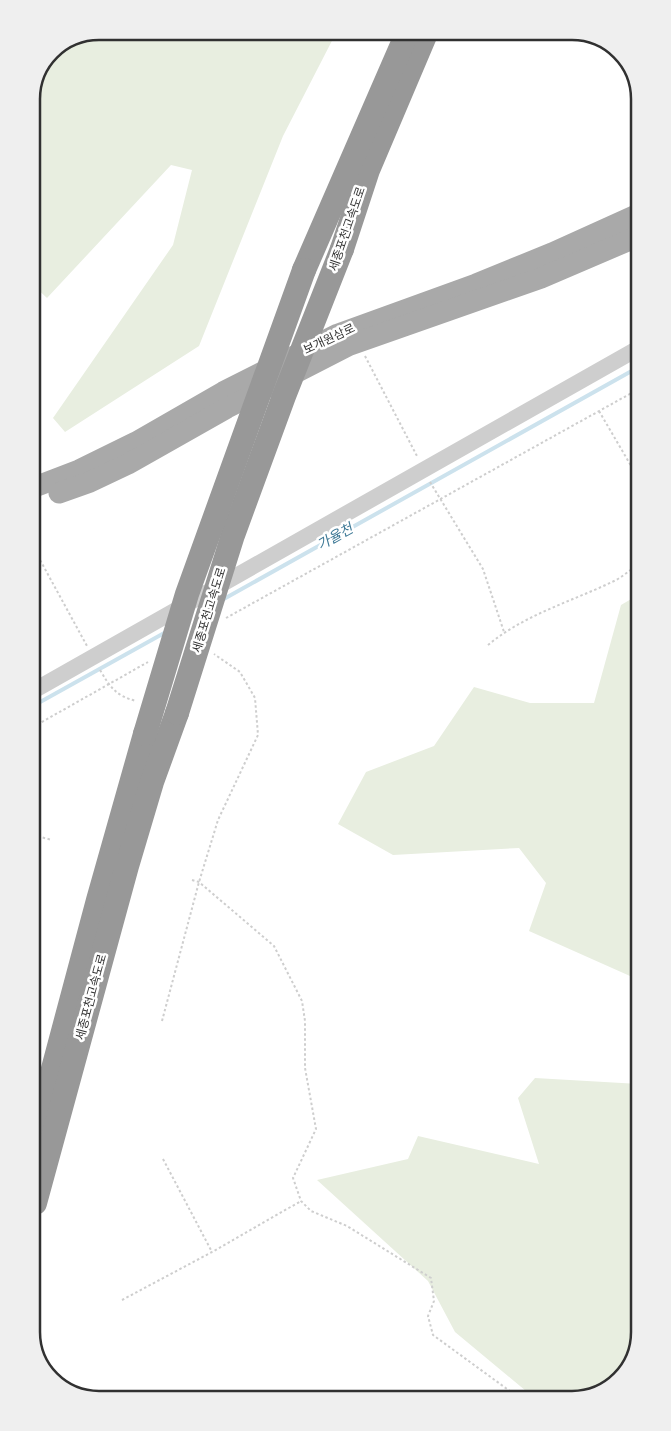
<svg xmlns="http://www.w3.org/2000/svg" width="671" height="1431" viewBox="0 0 671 1431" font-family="Rubik,'Noto Sans KR',sans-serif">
  <rect width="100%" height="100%" fill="#fff"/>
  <g fill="#e8eee0">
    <path d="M99 31H337L283 136 199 346 65 432 53 418 173 245 192 170 171 165 47 298 32 284 31 95 51 51Z"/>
    <path d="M638 595 639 980 529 931 546 883 519 848 393 855 338 824 366 772 434 746 474 687 530 703H594L621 605Z"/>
    <path d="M535 1078 639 1084 640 1332 628 1370 594 1396H532L455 1332 428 1281 317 1180 408 1159 418 1136 539 1164 518 1098Z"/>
  </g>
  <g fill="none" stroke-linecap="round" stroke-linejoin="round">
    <g stroke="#cce2ed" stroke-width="4">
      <path d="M222 600 637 368"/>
      <path d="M33 706 166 632"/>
    </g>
    <g stroke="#cecece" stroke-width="2" stroke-dasharray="2.5 2.5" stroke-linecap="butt">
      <path d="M365 356 418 458"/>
      <path d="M599 411 637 476"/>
      <path d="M430 482 483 569 504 632"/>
      <path d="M33 547 87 646"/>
      <path d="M226 618 637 390"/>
      <path d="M488 645C524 615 570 602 612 582 621 578 629 571 637 565"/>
      <path d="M100 670C110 687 116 696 136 701"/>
      <path d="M33 727 148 662"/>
      <path d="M33 835 52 840"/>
      <path d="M192 880 199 882 274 946 302 1001 305 1021V1068L316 1129 293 1178 301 1201 311 1211 347 1226 431 1278 434 1301 428 1316 433 1335 518 1397"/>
      <path d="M162 1021 199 882 218 820 258 735 255 698 240 672 214 654"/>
      <path d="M163 1159 212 1252"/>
      <path d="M122 1300 212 1252 301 1201"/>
    </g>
    <path stroke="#cecece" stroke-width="16" d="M33 691 637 349"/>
    <g stroke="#a9a9a9" stroke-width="21">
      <path d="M32 488 79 470 136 442 223 392 338 334 476 284 552 253 636 215"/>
      <path d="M59 493 90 482 128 464 227 408 350 345 541 278 637 237"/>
    </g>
    <g stroke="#989898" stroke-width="24">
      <path d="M342 249 368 170 427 31"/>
      <path d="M304 270 408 31"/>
      <path d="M34 1140 98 900 145 734"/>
      <path d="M35 1203 127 866 152 782 177 713"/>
    </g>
    <g stroke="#989898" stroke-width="24">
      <path d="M177 713 233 535 284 396 342 249"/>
      <path d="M145 734 187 594 304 270"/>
    </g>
  </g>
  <g text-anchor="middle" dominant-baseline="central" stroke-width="5" stroke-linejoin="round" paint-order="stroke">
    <g font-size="12" fill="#313131" stroke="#fff">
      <text transform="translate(347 229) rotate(-71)">세종포천고속도로</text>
      <text transform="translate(329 339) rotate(-25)">보개원삼로</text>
      <text transform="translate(209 610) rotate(-73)">세종포천고속도로</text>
      <text transform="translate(91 997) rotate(-75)">세종포천고속도로</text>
    </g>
    <g font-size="14" font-style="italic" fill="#3d7895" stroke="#fff">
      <text transform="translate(335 537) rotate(-29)">가율천</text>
    </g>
  </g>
  <path d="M0 0H671V1431H0ZM99 40H572A59 59 0 0 1 631 99V1332A59 59 0 0 1 572 1391H99A59 59 0 0 1 40 1332V99A59 59 0 0 1 99 40Z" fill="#efefef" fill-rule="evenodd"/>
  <path fill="none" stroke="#313131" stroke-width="2.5" d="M99 40H572A59 59 0 0 1 631 99V1332A59 59 0 0 1 572 1391H99A59 59 0 0 1 40 1332V99A59 59 0 0 1 99 40Z"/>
</svg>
